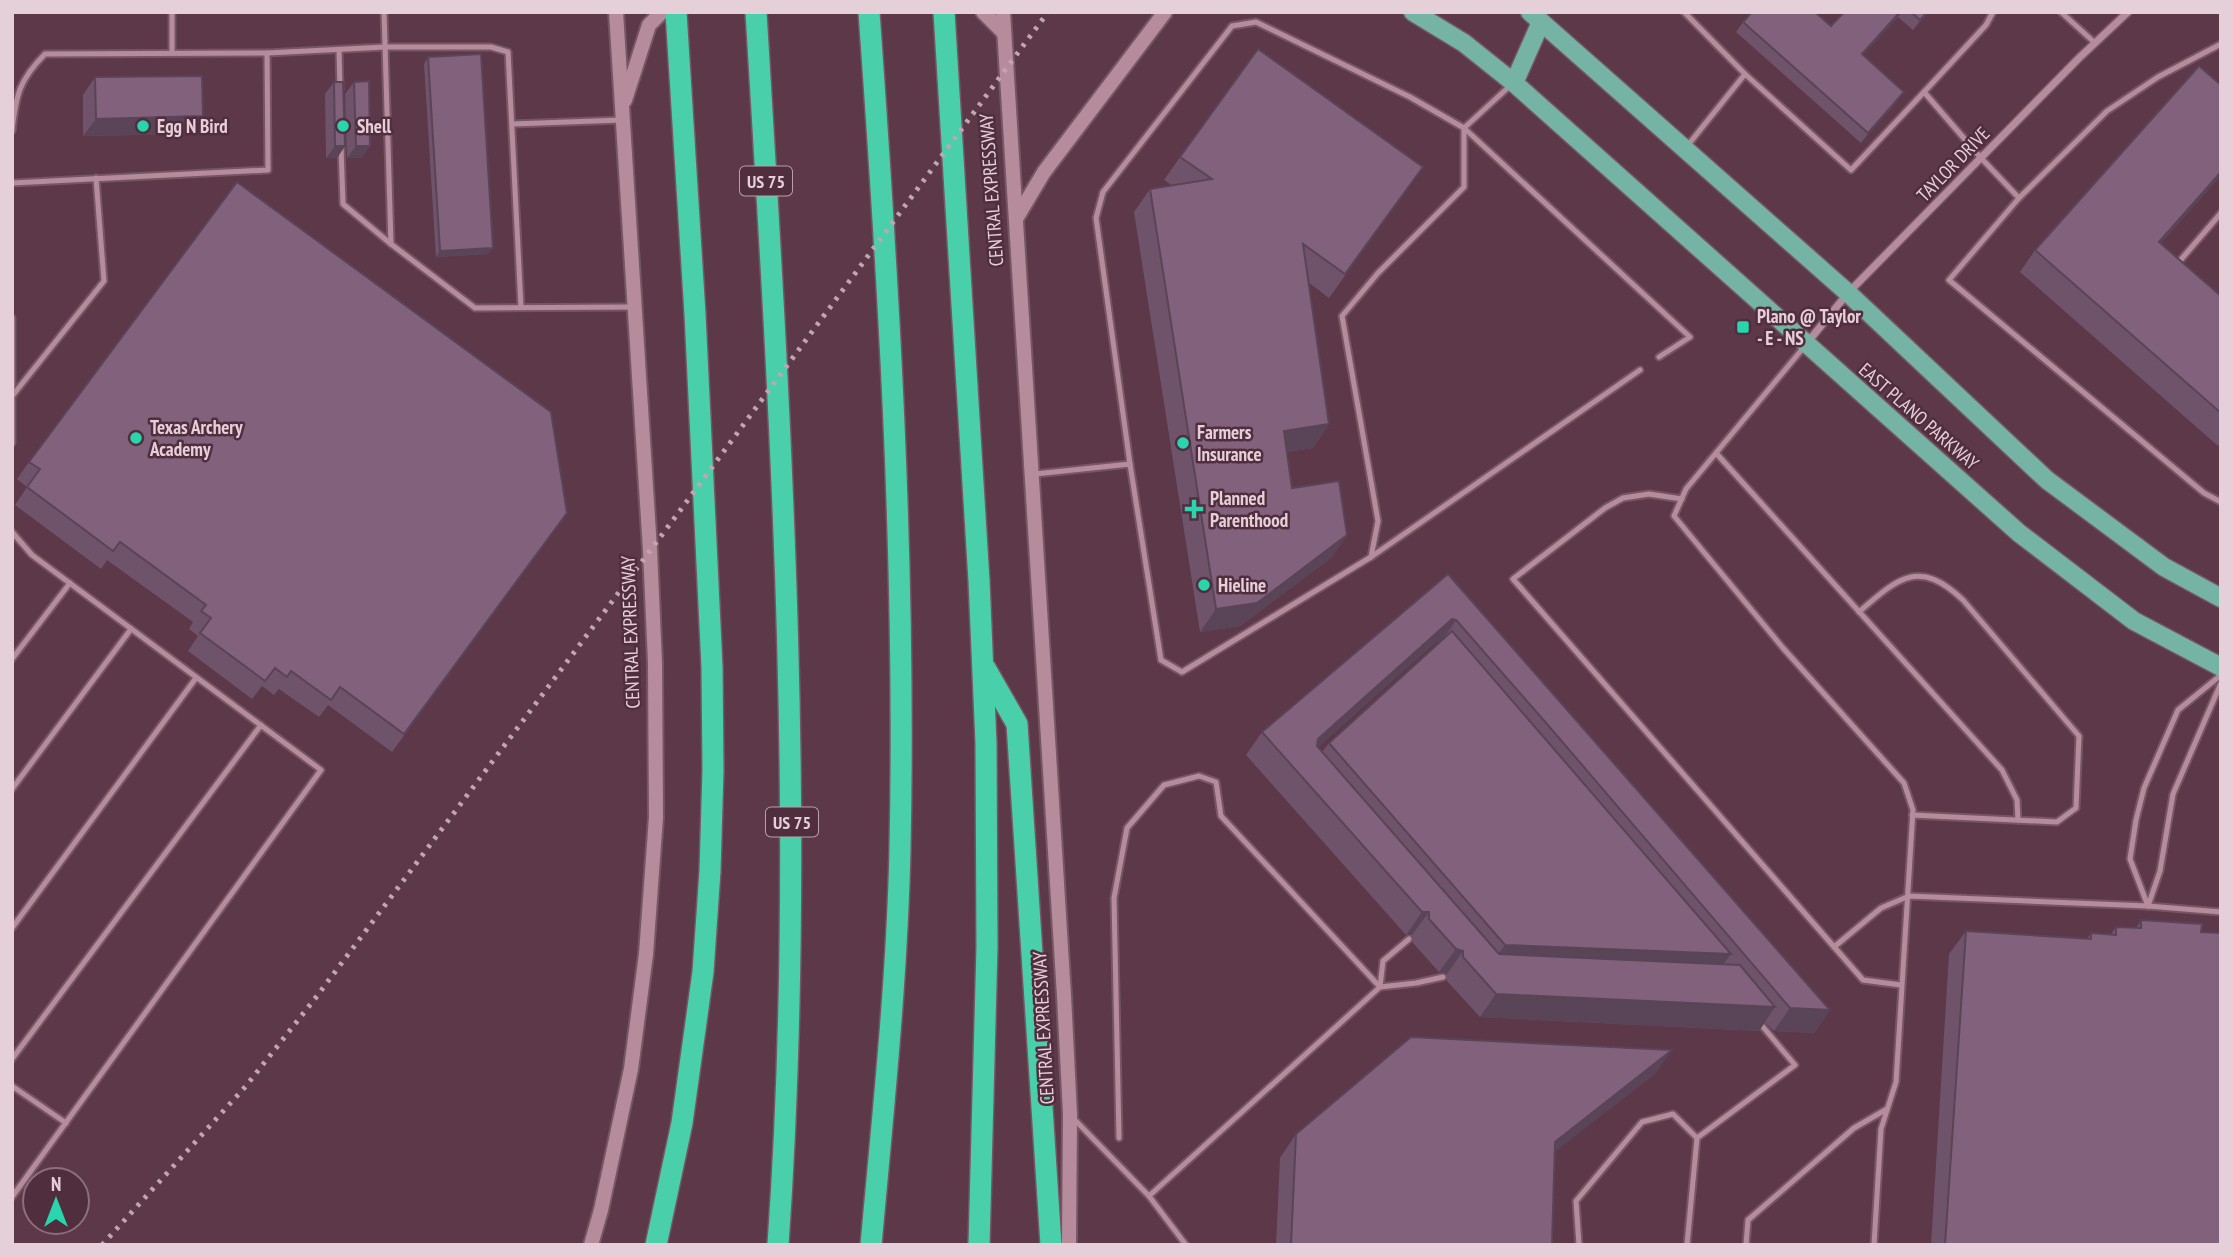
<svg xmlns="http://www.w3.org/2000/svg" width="2233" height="1257" viewBox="0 0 2233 1257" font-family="'PT Sans Narrow',sans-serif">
  <rect width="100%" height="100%" fill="#5c3848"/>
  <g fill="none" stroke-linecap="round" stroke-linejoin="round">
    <defs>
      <g id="service">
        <path d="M172 12V52"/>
        <path d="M384 12 391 244 475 308 632 307"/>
        <path d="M1684 12 1745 74 1851 170 1924 92 1981 158 2019 198 1949 280 2204 493 2221 502"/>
        <path d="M2061 12 2095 43"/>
        <path d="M339 50 340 89"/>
        <path d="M267 53 385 47H491L508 52 521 307"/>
        <path d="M1924 92 1986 25 1993 12"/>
        <path d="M513 124 621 120"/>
        <path d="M12 131C16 95 19 80 45 54L267 53 268 170 12 183"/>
        <path d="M1688 145 1745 74"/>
        <path d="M341 147 343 204 391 244"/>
        <path d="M2019 198 2107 111 2158 77 2221 44"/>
        <path d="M2178 263 2221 213"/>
        <path d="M12 318V443"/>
        <path d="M1804 347 1686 489 1674 516 1783 648 1904 783 1913 810 1896 1082 1881 1129 1874 1245"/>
        <path d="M13 395 104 281 96 178"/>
        <path d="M1716 453 2002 770 2017 800 2018 820"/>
        <path d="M1130 464 1096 218 1103 192 1232 26 1256 22 1410 97 1464 128 1690 337 1659 357"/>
        <path d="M1035 474 1130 464 1161 660 1182 672 1371 557 1378 521 1342 316 1378 273 1464 187V128L1512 84"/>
        <path d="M1682 499 1649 494 1623 498 1605 508 1513 579 1863 980 1901 985"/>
        <path d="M12 532 32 555 321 770 12 1197"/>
        <path d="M1371 557 1640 370"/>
        <path d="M1859 612C1898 578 1919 558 1963 600L2079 736 2076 808 2057 822 1912 815"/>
        <path d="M12 659 70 583"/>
        <path d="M12 789 131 629"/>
        <path d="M2148 906 2130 859 2136 820 2144 788 2178 710 2221 675"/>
        <path d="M2148 906 2160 871 2173 794 2221 683"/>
        <path d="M12 928 196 678"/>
        <path d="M1409 939 1383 961 1380 987 1416 983 1443 977"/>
        <path d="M1834 947 1881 908 1909 896 2148 906 2221 912"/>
        <path d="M12 1059 261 725"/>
        <path d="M12 1086 66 1123"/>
        <path d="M1072 1117 1149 1196 1186 1245"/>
        <path d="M1119 1138 1114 898 1127 828 1164 785 1199 776 1216 782 1221 816 1380 987 1149 1196"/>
        <path d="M1697 1138 1795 1065 1758 1021"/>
        <path d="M1579 1245 1576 1201 1642 1122 1673 1114 1697 1138 1687 1245"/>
        <path d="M1746 1245 1748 1220 1854 1128 1887 1109"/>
      </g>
      <path id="minor" d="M1807 343 1848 293 2079 58 2128 12"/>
      <g id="secondary">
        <path d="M983 12 1004 33"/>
        <path d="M1003 12 1064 996 1070 1114 1069 1245"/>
        <path d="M625 100 649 25 662 12"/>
        <path d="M1016 219 1044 172 1165 12"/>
        <path d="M591 1245 601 1210 631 1069 646 954 656 817 655 663 650 550 616 12"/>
      </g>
      <g id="primary">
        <path d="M1413 12 1464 43 1514 83 2019 533 2134 621 2221 667"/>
        <path d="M1530 12 1848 293 2047 480 2164 567 2221 598"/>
        <path d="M1514 83 1541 22"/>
      </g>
      <g id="motorway">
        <path d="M756 12C781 424 807 832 778 1245"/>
        <path d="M869 12C889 290 906 570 900 849 897 981 883 1113 871 1245"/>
        <path d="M944 12 979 581 986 743 987 947 979 1245"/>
        <path d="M985 668 1017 724 1051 1245"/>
        <path d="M656 1245 682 1123 703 972 710 871 713 770 712 667 695 314 676 12"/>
      </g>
    </defs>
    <use href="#service" stroke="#755764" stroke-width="9"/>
    <use href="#minor" stroke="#755764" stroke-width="10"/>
    <use href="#secondary" stroke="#755764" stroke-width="18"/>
    <use href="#primary" stroke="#755764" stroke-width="21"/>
    <use href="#motorway" stroke="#755764" stroke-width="24"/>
    <use href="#service" stroke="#b68c9d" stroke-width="5"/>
    <use href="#minor" stroke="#b68c9d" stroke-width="7"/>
    <use href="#secondary" stroke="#b68c9d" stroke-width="14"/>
    <use href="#primary" stroke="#75b4a5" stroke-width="18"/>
    <use href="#motorway" stroke="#4acfab" stroke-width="21"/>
    <path stroke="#c0a6b1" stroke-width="5" stroke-dasharray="3.5 7" stroke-linecap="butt" d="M102 1245 246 1086 317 996 679 512 1048 12"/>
  </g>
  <g fill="#6f536b" fill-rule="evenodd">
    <path d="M1844 12H1929L1913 30 1898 17 1863 55 1897 102 1861 143 1736 32 1743 22 1831 26Z"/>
    <path d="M428 57 493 248 488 254 436 257 424 64Z"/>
    <path d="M95 77 190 134 83 136V95Z"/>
    <path d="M334 82 345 146 337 158H326L325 94Z"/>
    <path d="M354 82 362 158H347L345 94Z"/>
    <path d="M1180 157 1423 167 1329 298 1308 282 1329 424 1313 448 1287 452 1292 488 1347 535 1331 558 1240 626 1200 632 1134 212 1150 189 1173 186 1164 180Z"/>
    <path d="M2161 244 2221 296V442L2218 446 2020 272 2035 250Z"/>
    <path d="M29 462 567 513 392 752 328 705 319 717 279 689 274 695 262 686 252 699 188 651 198 636 189 629 193 622 107 560 101 569 15 505 27 487 17 479Z"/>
    <path d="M1448 574 1830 1010 1814 1033 1774 1031 1765 1022 1759 1031 1480 1017 1447 981V974L1439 972 1413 943 1412 935H1406L1246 755 1262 732ZM1436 642 1439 643 1329 743 1322 752 1318 747Z"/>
    <path d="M2141 920 2201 932 2221 1245H1931L1949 954 1966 931 2087 939 2091 933 2111 934 2116 927 2136 928Z"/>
    <path d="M1656 1073 1554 1152 1552 1245H1276L1280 1158 1296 1134Z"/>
  </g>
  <g fill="#5a4457">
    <path d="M1900 12H1901L1898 17 1855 64 1862 54Z"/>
    <path d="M1927 12H1929L1913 30 1920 20Z"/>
    <path d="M1904 92 1897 102 1861 143 1868 133Z"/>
    <path d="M203 116 190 134 83 136 96 119Z"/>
    <path d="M335 146H345L337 158H326Z"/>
    <path d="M356 146H370L362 158H347Z"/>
    <path d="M2221 172V176L2143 264 2159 242Z"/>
    <path d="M493 248 488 254 436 257 440 251Z"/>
    <path d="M1329 424 1313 448 1267 455 1284 431Z"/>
    <path d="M1347 535 1331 558 1240 626 1200 632 1216 609Z"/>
    <path d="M1452 619 1456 620 1440 644 1436 642 1301 762 1318 739Z"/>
    <path d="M1422 912H1429L1412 935H1406Z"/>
    <path d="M1505 945 1731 954 1714 977 1488 968Z"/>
    <path d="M1456 949 1463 951 1447 974 1439 972Z"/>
    <path d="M1496 994 1775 1007 1759 1031 1480 1017Z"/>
    <path d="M1790 1008 1830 1010 1814 1033 1774 1031Z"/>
    <path d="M1672 1050 1656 1073 1538 1165 1555 1142Z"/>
  </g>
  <g fill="#81617c" stroke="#5a4457" stroke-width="2">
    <path d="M1752 12H1815L1831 26 1844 12H1900L1862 54 1904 92 1868 133 1743 22Z"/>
    <path d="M1911 12H1927L1920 20Z"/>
    <path d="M1258 49 1423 167 1345 274 1303 244 1329 424 1284 431 1292 488 1339 481 1347 535 1257 603 1216 609 1150 189 1212 179 1180 157Z"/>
    <path d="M481 54 493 248 440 251 428 57Z"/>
    <path d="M2199 66 2221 85V172L2159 242 2221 296V413L2035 250Z"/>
    <path d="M202 76 203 116 96 119 95 77Z"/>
    <path d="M369 81 370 146H356L354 82Z"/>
    <path d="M334 82H343L345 146H335Z"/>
    <path d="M237 182 551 412 567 513 404 734 340 687 331 700 291 671 287 677 275 668 265 681 200 633 211 618 201 611 206 605 120 542 113 551 27 487 40 469 29 462Z"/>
    <path d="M1448 574 1830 1010 1790 1008 1547 724 1456 620 1452 619 1318 739 1317 746 1499 954 1740 965 1775 1007 1496 994 1463 957V951L1456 949 1429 919V912H1422L1262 732Z"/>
    <path d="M1452 631 1731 954 1505 945 1329 743Z"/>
    <path d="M2141 920 2202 924 2201 932 2221 933V1245H1945L1966 931 2091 939V933L2116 935V927L2141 928Z"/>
    <path d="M1411 1037 1672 1050 1555 1142 1552 1245H1291L1296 1134Z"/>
  </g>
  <g fill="#29d5ac" stroke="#512e3e" stroke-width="2.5">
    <circle cx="143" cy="126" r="7"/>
    <circle cx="343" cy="126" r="7"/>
    <rect x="1736" y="320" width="14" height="14" rx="3.5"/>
    <circle cx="136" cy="438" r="7"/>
    <circle cx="1183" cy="443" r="7"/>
    <path d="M1190.5 498.5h7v7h7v7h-7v7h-7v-7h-7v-7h7z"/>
    <circle cx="1204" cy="585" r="7"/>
  </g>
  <g text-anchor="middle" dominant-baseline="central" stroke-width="5" stroke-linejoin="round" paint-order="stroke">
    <g fill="#512e3e" stroke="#b99faa" stroke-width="2">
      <rect x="740" y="166.5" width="52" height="29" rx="5"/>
      <rect x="766" y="807.5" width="52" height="29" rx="5"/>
    </g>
    <g font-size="18" font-weight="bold" fill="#e5cfd8">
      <text x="766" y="181">US 75</text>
      <text x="792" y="822">US 75</text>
    </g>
    <g font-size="19" font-weight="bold" fill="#e5cfd8" stroke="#512e3e" text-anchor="start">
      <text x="157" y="126">Egg N Bird</text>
      <text x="357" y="126">Shell</text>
      <text x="1757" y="316">Plano @ Taylor<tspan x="1757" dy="22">- E - NS</tspan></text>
      <text x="150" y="427">Texas Archery<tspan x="150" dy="22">Academy</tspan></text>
      <text x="1197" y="432">Farmers<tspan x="1197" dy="22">Insurance</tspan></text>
      <text x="1210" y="498">Planned<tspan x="1210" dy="22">Parenthood</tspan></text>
      <text x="1218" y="585">Hieline</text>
    </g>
    <g font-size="19" fill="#e5cfd8" stroke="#512e3e">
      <text transform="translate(1953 164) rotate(-46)">TAYLOR DRIVE</text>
      <text transform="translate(991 190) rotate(-94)">CENTRAL EXPRESSWAY</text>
      <text transform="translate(1919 416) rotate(41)">EAST PLANO PARKWAY</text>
      <text transform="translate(630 632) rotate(-92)">CENTRAL EXPRESSWAY</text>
      <text transform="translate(1043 1028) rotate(-93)">CENTRAL EXPRESSWAY</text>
    </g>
  </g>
  <rect width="2233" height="1257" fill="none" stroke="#e5cfd8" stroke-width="28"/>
  <g transform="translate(56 1201)"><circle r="33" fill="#512e3e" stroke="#8c6e7c" stroke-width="2"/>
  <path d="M0-5L12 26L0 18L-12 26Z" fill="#29d5ac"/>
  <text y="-10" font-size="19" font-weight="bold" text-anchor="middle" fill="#e5cfd8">N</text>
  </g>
</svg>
